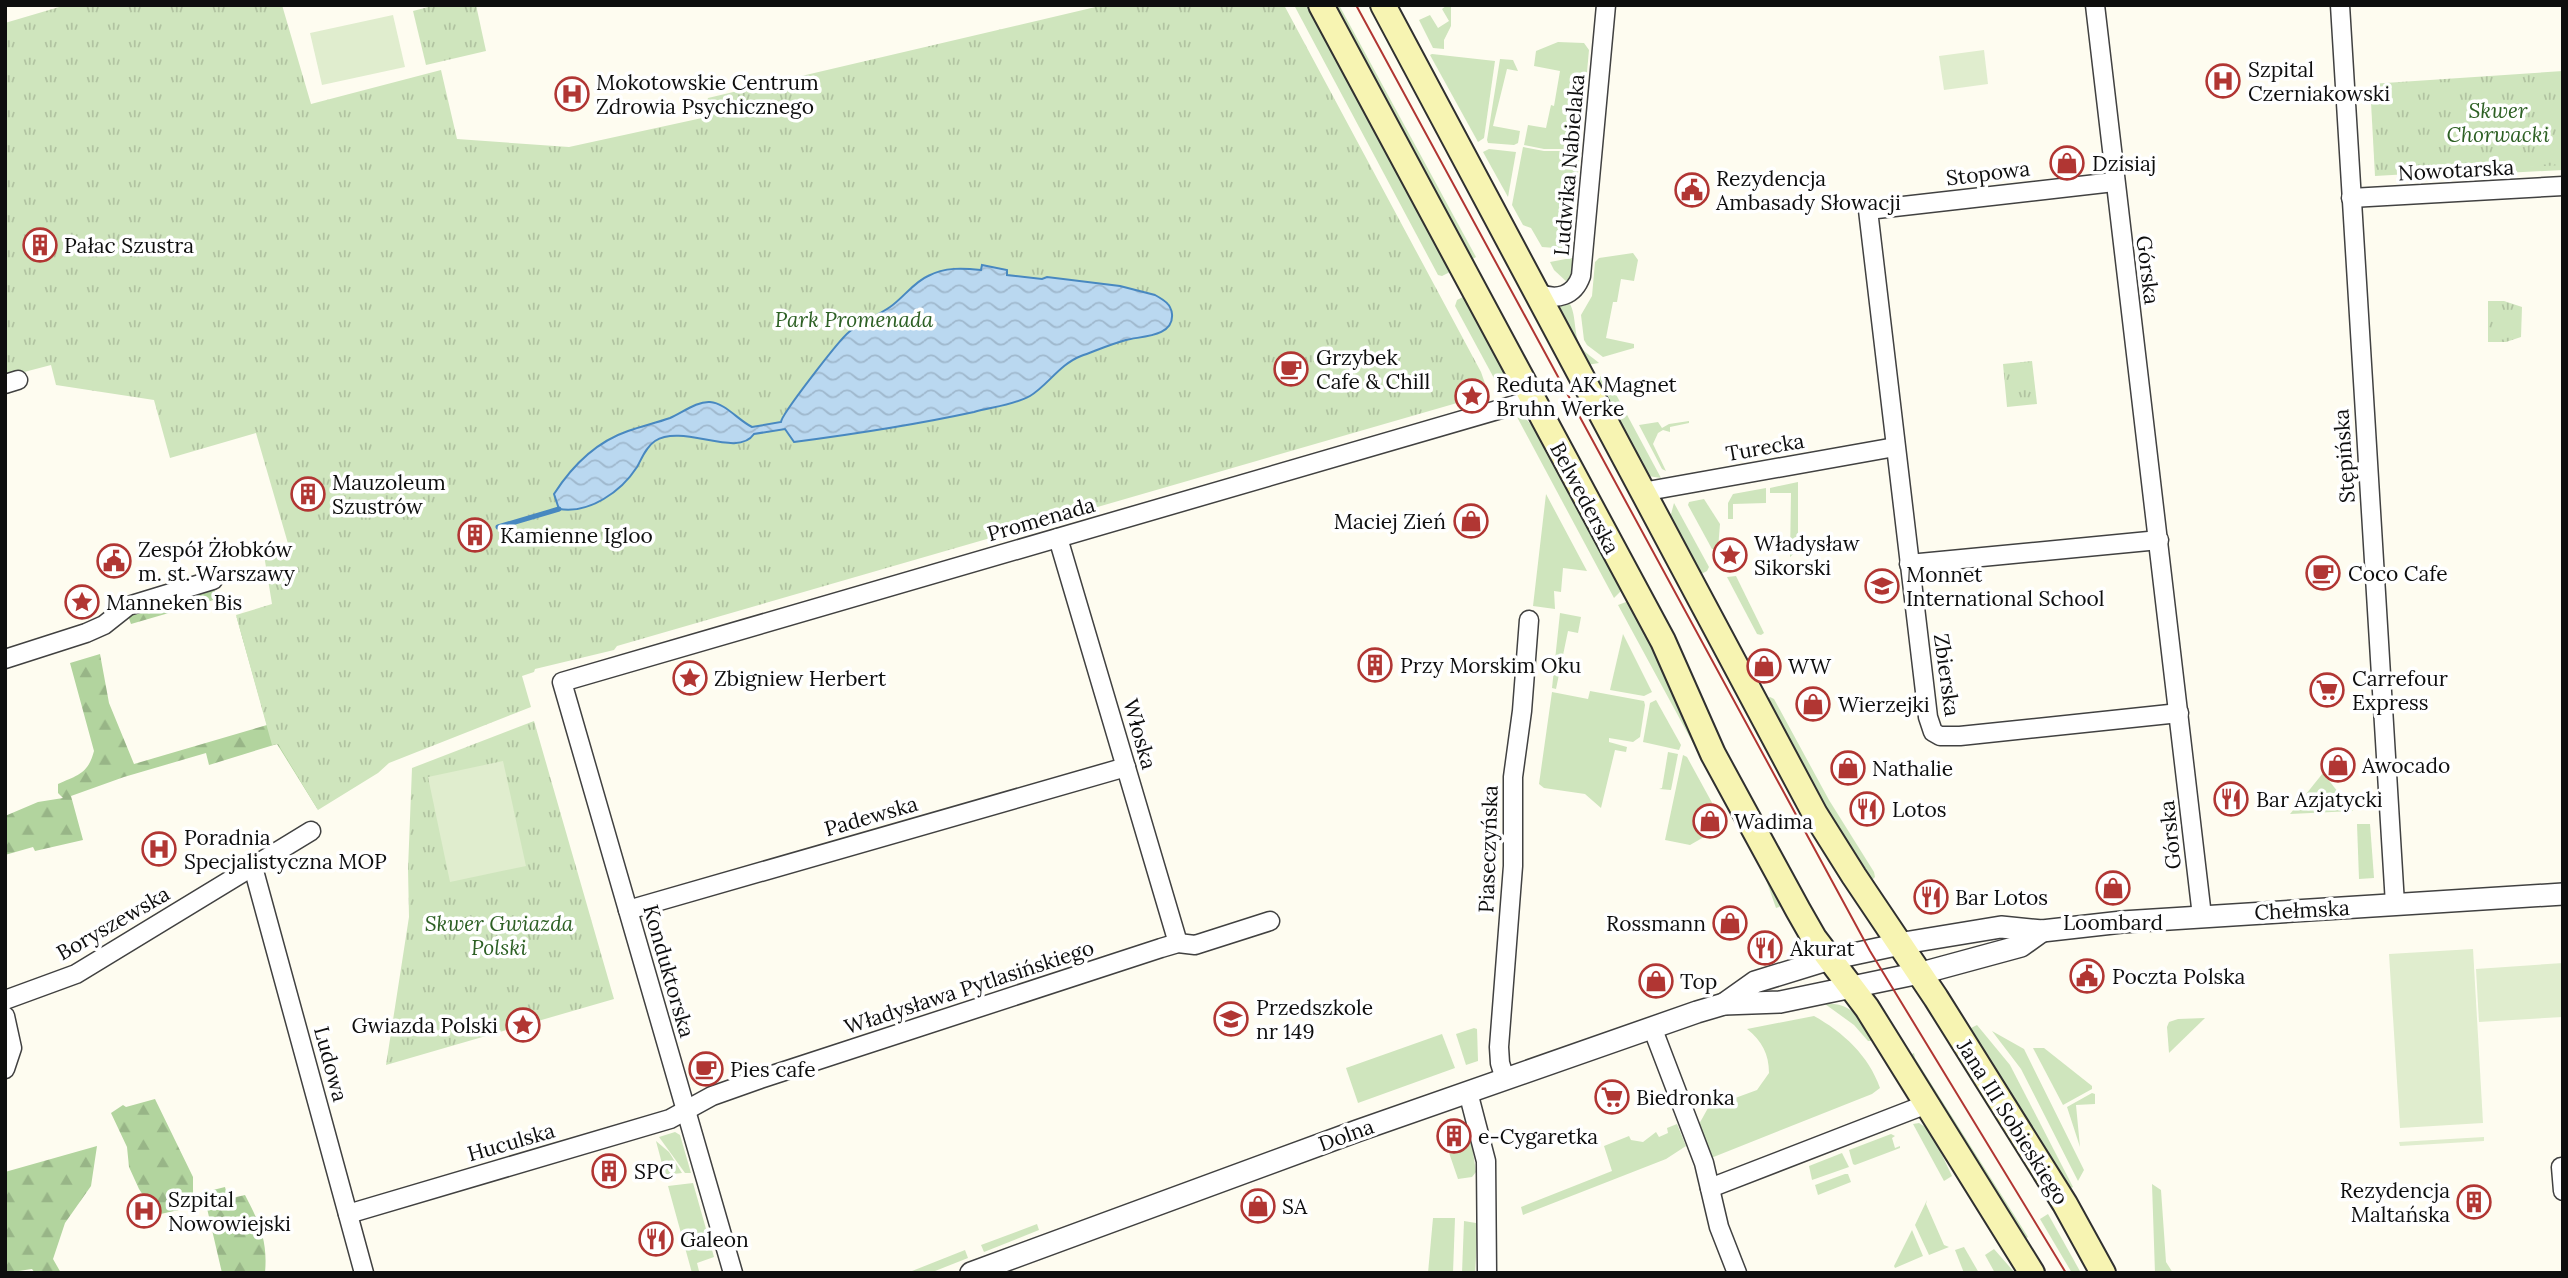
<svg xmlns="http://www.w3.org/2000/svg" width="2568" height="1278" viewBox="0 0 2568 1278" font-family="Lora,serif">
  <defs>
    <pattern id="forest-firs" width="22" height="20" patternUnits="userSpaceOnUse" patternTransform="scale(1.75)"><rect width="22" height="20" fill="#b2d49e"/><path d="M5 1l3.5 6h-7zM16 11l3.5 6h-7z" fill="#98b587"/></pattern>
    <pattern id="park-tufts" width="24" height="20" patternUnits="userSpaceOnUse" patternTransform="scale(1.75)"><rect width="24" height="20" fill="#cfe5bd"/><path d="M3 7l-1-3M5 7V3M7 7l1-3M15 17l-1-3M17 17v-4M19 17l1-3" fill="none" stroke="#b1c3a1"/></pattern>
    <pattern id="water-waves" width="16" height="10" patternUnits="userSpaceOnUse" patternTransform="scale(1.75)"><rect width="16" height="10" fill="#bad8f0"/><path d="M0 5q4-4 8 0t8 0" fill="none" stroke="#9fb8cd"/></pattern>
  </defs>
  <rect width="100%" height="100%" fill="#fefcf0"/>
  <g fill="#cfe5bd">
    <path d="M1294 5H1309L1452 271 1442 276 1438 275Z"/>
    <path d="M1334 5H1339L1476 257 1471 260Z"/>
    <path d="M1446 6H1451V26L1444 40V49L1433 48 1419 20 1430 15 1438 28 1449 21 1442 9Z"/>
    <path d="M1558 42 1584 43 1589 50 1580 149H1544L1524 145 1528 125 1546 128 1551 105 1554 106 1560 71 1534 66 1536 51Z"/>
    <path d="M1432 54 1495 61 1484 138 1478 142 1430 55Z"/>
    <path d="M1500 59 1513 60 1518 71 1507 69 1493 126 1520 131 1518 143 1514 145 1488 143 1487 140Z"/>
    <path d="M1523 147 1544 151H1580L1571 248 1569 249 1542 247 1531 228 1523 225 1512 205Z"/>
    <path d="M1489 149 1516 152 1508 197 1483 152Z"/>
    <path d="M2563 164V170L2409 178 2397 175Z"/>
    <path d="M1633 253 1638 260 1634 281 1621 279 1617 302H1613L1606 338 1634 344V348L1603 357 1587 345 1584 340 1581 315 1592 296 1595 262 1599 258Z"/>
    <path d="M1571 258H1576L1573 276 1568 283 1554 270 1550 262Z"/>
    <path d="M1465 296 1504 373 1506 382 1502 393 1455 306 1457 300Z"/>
    <path d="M1570 304C1577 317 1573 337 1582 348 1586 354 1594 358 1599 363L1587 365 1557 307Z"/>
    <path d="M1605 374 1661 478 1648 476 1596 379Z"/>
    <path d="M1517 417 1527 420 1534 428 1622 590 1614 598Z"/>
    <path d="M1689 421V423L1670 427V432L1663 430 1658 433 1653 444 1666 471 1662 469 1639 425 1658 422 1662 428 1669 424Z"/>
    <path d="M1798 482V550L1790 557 1791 493H1770V488Z"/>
    <path d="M1766 488V503L1733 504V519H1728V503L1733 494Z"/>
    <path d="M1546 494 1587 571 1563 568 1561 592 1554 591 1555 609 1533 606Z"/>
    <path d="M1704 499 1720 524 1718 549H1712L1688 505 1689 502Z"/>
    <path d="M1674 503 1709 567 1707 571 1699 575 1670 518Z"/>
    <path d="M1736 576 1764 633 1761 635 1757 634 1727 577Z"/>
    <path d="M1626 602 1630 603 1785 905 1776 908 1764 874 1618 605Z"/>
    <path d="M1560 613 1581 617 1578 633 1568 631 1556 689 1552 688Z"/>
    <path d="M1623 634 1652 692 1644 696 1610 690Z"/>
    <path d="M1590 691 1644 701 1645 705 1640 737 1633 742 1609 738V742L1627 747 1626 752 1615 750 1601 808 1585 794 1544 788 1539 784 1552 692 1588 699Z"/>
    <path d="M1770 697 1774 699 1829 800 1874 872 1875 877 1871 881 1823 805 1766 699Z"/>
    <path d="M1656 700 1681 745 1679 750 1643 742 1650 703Z"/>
    <path d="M1668 752 1678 754 1671 790 1659 789 1662 788Z"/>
    <path d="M1683 755 1687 757 1722 821 1714 813 1700 820 1705 831 1711 830V833L1690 845 1665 840Z"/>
    <path d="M2323 773 2353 811 2290 814Z"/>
    <path d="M2357 824H2370L2374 878 2359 879Z"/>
    <path d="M1825 1004C1853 1002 1861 1020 1874 1041H1868L1854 1025Z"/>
    <path d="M1814 1016C1843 1032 1869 1056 1880 1088L1872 1094 1711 1158 1698 1126 1708 1108 1757 1090 1769 1073C1769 1054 1762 1041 1747 1029Z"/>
    <path d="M2205 1018 2169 1053 2167 1027 2169 1022 2178 1019Z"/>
    <path d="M1977 1025 2010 1065 2073 1187 2069 1189 1969 1029Z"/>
    <path d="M1474 1028 1477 1029 1478 1061 1466 1065 1456 1034Z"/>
    <path d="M1992 1031 2024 1049 2084 1170 2078 1181 2021 1069Z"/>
    <path d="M1442 1034 1455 1068 1358 1103 1346 1068Z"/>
    <path d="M2033 1048H2044L2092 1086V1089L2063 1105Z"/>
    <path d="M1914 1053 1915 1058 2028 1237 2025 1239 1910 1055Z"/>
    <path d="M2092 1093 2095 1094V1104L2076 1105 2080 1147 2067 1107Z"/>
    <path d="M1919 1123 1930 1130 1952 1176 1944 1181 1913 1124Z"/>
    <path d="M1677 1124 1686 1146 1666 1159 1523 1215 1521 1207 1612 1171 1604 1146 1629 1136 1631 1140 1643 1142 1656 1132 1659 1137 1668 1133 1667 1128Z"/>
    <path d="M1465 1125 1472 1145 1476 1172 1472 1177 1458 1179 1446 1144 1462 1138 1459 1126Z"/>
    <path d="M675 1132 680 1135 691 1173H685L659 1137Z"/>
    <path d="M1891 1134 1895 1136 1892 1138 1895 1148 1900 1146V1148L1855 1165 1853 1164 1849 1150Z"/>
    <path d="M656 1141 669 1152 682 1173 665 1175Z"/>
    <path d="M1842 1153 1849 1167 1812 1180 1809 1166Z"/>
    <path d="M1845 1174H1848L1851 1182 1818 1195 1815 1185Z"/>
    <path d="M693 1183 714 1257 697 1263 699 1271 692 1273 668 1186Z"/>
    <path d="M2152 1184 2161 1190 2166 1262 2173 1273H2155Z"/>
    <path d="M1927 1200 1926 1204 1944 1245 1949 1247 1929 1255 1915 1225Z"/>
    <path d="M2048 1214 2081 1273H2072L2040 1219Z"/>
    <path d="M1433 1218H1455L1453 1273H1428Z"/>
    <path d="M1464 1221 1476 1223 1478 1226 1475 1273H1462Z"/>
    <path d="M1037 1224 1039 1230 984 1252 981 1245Z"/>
    <path d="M1912 1230 1923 1256 1895 1268 1894 1266Z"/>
    <path d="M1964 1247 1979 1273H1964L1955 1250Z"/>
    <path d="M1994 1249 2015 1273H1995L1985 1255Z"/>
    <path d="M965 1250 968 1258 930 1273H907Z"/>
  </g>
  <g fill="url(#forest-firs)">
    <path d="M214 588 217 599 131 624 127 613Z"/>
    <path d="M236 615 318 810 277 744 209 765 206 753 124 777 71 796 83 840 35 851 33 847 5 855V816L38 802 63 798 58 793V784C78 775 88 774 94 751L70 663 100 654 109 703 134 764 267 725Z"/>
    <path d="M155 1099 193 1177V1195L225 1187 228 1199 245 1195C259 1222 268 1240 265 1273H222L206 1204 156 1215 139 1189 129 1167 127 1147 111 1113 123 1105 126 1107Z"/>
    <path d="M97 1146 91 1186 65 1223 53 1259 61 1273H35L32 1269 5 1273V1172Z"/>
  </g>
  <g fill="url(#park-tufts)">
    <path d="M66 5H282L311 104 441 70 457 139 569 147 702 118 708 98 1104 5C1122 5 1140 9 1157 5H1284L1481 372 1490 398 1462 406 1457 403 617 646 614 650 535 669 534 672 522 676 531 707 389 763 378 773 318 810 278 744 272 745 236 615 272 604 264 555 289 547 256 433 170 458 154 400 56 385 51 365 5 377V23Z"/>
    <path d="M436 5H476L486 51 426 65 413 11Z"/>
    <path d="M2563 71V165L2375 176 2370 84Z"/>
    <path d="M2488 301H2504L2522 307 2521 337 2506 342H2488Z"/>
    <path d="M2032 361 2037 404 2007 407 2003 364Z"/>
    <path d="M534 721 614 999 386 1065 409 917 408 869 412 768Z"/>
  </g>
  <g fill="#e0edce">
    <path d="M393 15 405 67 322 85 310 33Z"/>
    <path d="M1984 50 1988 84 1944 90 1939 56Z"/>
    <path d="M503 761 526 866 450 882 428 777Z"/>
    <path d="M2473 949 2483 1123 2400 1128 2389 954Z"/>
    <path d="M2563 963V1017L2479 1022 2476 969Z"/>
    <path d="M2484 1137V1141L2400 1146 2399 1142Z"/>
  </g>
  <path fill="url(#water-waves)" stroke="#4888c0" stroke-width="2" d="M982 265 1007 270V275L1042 279 1047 277 1120 286 1155 295C1164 300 1171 304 1172 314 1174 337 1141 336 1126 340 1111 344 1095 351 1081 356 1060 364 1047 386 1030 396 1014 405 992 407 974 412 914 425 855 434 794 442L785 429 754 434C737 459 683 423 655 441 646 447 642 458 637 467 621 492 589 514 559 509L554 494C572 466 596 442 628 431 642 426 656 423 670 418 682 413 697 401 710 402 725 403 738 420 752 427L781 422C781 415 839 340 849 332 861 322 877 316 890 307 903 298 914 282 928 276 945 267 963 268 981 270Z"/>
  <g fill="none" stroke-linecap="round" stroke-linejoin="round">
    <path stroke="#4888c0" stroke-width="5" d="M498 527 559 509"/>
    <defs>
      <g id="minor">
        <path d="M2095 5 2202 916"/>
        <path d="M2340 5 2395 904"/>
        <path d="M2114 182 1868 210 1928 717 1933 732 1940 736H1960L2179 713"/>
        <path d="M2351 198 2563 186"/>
        <path d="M1538 293C1557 301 1574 296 1581 276L1606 5"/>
        <path d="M5 384 18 380"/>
        <path d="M1642 492 1895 447"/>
        <path d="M1058 538 1178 943"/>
        <path d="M1909 564 2159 540"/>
        <path d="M5 659 86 633 104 625 128 606 213 580"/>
        <path d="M253 867 364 1273"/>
        <path d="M628 910 1126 767"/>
        <path d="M5 1000 76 974 311 831"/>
        <path d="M5 1016 12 1048 5 1069"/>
        <path d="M1652 1027 1704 1163 1719 1227 1737 1273"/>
        <path d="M1505 1079 1500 1063 1499 1047 1513 866V777L1522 711 1529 620"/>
        <path d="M1468 1092 1486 1161 1487 1273"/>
        <path d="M2563 1167H2561L2563 1191"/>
        <path d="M1710 1188 1927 1104"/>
        <path d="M348 1214 670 1119 712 1096 760 1079 1161 948 1178 943 1195 945 1270 921"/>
        <path d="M733 1273 562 682 1532 400"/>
      </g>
      <g id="tertiary">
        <path d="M1724 1004 1755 982 1830 959 1910 942 2001 927 2042 931 2122 922 2563 894"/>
        <path d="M971 1273 1357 1131 1697 1012 1724 1004 1780 1002 1929 971 2021 946 2042 931"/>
      </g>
      <g id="secondary">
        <path d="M1321 5 1663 641 1713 754 1798 910 1814 938 1867 1008 2032 1273"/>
        <path d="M1383 5 1815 814 1854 876 1936 998 2065 1204 2103 1273"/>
      </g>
    </defs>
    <use href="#minor" stroke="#414141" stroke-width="21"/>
    <use href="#tertiary" stroke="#414141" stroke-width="24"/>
    <use href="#secondary" stroke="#303030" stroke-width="28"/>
    <use href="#minor" stroke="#fff" stroke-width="18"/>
    <use href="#tertiary" stroke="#fff" stroke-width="21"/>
    <use href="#secondary" stroke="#f7f4b2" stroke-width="24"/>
    <path stroke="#b13633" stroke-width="2" d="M1356 5 1870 951 2066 1273"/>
  </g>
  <defs>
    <symbol id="hospital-ring" viewBox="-11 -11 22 22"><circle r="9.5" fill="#fff" stroke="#b13633" stroke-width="1.5"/><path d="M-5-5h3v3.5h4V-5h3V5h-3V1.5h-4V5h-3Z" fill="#b13633"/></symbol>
    <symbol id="shop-ring" viewBox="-11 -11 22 22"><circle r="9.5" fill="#fff" stroke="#b13633" stroke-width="1.5"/><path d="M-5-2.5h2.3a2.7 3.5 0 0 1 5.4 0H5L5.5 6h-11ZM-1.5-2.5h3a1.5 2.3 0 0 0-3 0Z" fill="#b13633"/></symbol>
    <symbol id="civic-ring" viewBox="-11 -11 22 22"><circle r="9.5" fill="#fff" stroke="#b13633" stroke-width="1.5"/><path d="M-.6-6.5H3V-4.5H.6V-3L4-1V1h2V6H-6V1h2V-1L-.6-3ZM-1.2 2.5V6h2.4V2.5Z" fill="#b13633"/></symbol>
    <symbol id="building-ring" viewBox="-11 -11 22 22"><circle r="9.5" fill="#fff" stroke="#b13633" stroke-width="1.5"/><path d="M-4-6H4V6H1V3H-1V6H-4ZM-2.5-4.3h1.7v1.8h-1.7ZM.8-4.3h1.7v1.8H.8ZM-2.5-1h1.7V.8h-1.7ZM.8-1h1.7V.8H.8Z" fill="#b13633"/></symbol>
    <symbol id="cafe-ring" viewBox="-11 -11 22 22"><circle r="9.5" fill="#fff" stroke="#b13633" stroke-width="1.5"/><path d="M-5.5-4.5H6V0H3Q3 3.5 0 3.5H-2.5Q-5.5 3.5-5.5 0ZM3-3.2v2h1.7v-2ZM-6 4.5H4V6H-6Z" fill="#b13633"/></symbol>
    <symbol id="sight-ring" viewBox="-11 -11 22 22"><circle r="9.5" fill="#fff" stroke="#b13633" stroke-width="1.5"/><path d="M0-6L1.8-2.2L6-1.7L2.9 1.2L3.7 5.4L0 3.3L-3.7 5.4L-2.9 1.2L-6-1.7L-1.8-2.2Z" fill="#b13633"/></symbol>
    <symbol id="school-ring" viewBox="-11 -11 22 22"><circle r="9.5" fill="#fff" stroke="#b13633" stroke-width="1.5"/><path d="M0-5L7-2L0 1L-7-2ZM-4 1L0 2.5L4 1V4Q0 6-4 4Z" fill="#b13633"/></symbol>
    <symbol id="supermarket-ring" viewBox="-11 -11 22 22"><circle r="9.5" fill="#fff" stroke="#b13633" stroke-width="1.5"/><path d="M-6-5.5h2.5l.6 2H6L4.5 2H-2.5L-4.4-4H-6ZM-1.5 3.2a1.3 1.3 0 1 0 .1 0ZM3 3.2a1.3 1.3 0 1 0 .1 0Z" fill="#b13633"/></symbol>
    <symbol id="restaurant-ring" viewBox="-11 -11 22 22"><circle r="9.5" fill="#fff" stroke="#b13633" stroke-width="1.5"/><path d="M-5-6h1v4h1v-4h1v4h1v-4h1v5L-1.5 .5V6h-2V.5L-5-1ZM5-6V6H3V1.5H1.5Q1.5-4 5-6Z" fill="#b13633"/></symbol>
  </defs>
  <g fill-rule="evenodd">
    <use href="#hospital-ring" x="2204" y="62" width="38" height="38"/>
    <use href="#hospital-ring" x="553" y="75" width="38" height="38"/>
    <use href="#shop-ring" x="2048" y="144" width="38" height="38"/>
    <use href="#civic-ring" x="1673" y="171" width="38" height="38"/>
    <use href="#building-ring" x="21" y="226" width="38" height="38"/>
    <use href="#cafe-ring" x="1272" y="350" width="38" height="38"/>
    <use href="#sight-ring" x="1453" y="377" width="38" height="38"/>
    <use href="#building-ring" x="289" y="475" width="38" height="38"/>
    <use href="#shop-ring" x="1452" y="502" width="38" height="38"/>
    <use href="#building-ring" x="456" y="516" width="38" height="38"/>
    <use href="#sight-ring" x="1711" y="536" width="38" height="38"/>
    <use href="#civic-ring" x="95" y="542" width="38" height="38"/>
    <use href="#cafe-ring" x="2304" y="554" width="38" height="38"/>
    <use href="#school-ring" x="1863" y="567" width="38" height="38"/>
    <use href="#sight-ring" x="63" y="583" width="38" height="38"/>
    <use href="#building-ring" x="1356" y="646" width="38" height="38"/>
    <use href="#shop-ring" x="1745" y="647" width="38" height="38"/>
    <use href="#sight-ring" x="671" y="659" width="38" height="38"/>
    <use href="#supermarket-ring" x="2308" y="671" width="38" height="38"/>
    <use href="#shop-ring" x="1794" y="685" width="38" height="38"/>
    <use href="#shop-ring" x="2319" y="746" width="38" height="38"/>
    <use href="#shop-ring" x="1829" y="749" width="38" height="38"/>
    <use href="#restaurant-ring" x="2212" y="780" width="38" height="38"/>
    <use href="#restaurant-ring" x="1848" y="790" width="38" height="38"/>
    <use href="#shop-ring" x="1691" y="802" width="38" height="38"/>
    <use href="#hospital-ring" x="140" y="830" width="38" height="38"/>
    <use href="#shop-ring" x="2094" y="869" width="38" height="38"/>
    <use href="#restaurant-ring" x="1912" y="878" width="38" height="38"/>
    <use href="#shop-ring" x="1711" y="904" width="38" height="38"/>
    <use href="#restaurant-ring" x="1746" y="929" width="38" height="38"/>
    <use href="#civic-ring" x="2068" y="957" width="38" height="38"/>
    <use href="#shop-ring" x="1637" y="962" width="38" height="38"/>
    <use href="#school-ring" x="1212" y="1000" width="38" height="38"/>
    <use href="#sight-ring" x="504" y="1006" width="38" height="38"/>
    <use href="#cafe-ring" x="687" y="1050" width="38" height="38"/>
    <use href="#supermarket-ring" x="1593" y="1078" width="38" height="38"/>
    <use href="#building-ring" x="1435" y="1117" width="38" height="38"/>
    <use href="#building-ring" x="590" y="1152" width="38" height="38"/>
    <use href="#building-ring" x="2455" y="1183" width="38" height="38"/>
    <use href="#shop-ring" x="1239" y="1187" width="38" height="38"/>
    <use href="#hospital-ring" x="125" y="1192" width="38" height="38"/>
    <use href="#restaurant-ring" x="637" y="1220" width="38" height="38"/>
  </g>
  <g text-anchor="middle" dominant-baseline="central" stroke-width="7" stroke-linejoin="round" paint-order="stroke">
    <g font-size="21" fill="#0e0e0e" stroke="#fff" text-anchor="start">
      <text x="2248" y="69">Szpital<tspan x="2248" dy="24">Czerniakowski</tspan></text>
      <text x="596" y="82">Mokotowskie Centrum<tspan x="596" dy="24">Zdrowia Psychicznego</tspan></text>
      <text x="2092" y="163">Dzisiaj</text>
      <text x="1716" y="178">Rezydencja<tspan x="1716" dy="24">Ambasady Słowacji</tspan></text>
      <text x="64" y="245">Pałac Szustra</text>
      <text x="1316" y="357">Grzybek<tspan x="1316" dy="24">Cafe &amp; Chill</tspan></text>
      <text x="1496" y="384">Reduta AK Magnet<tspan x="1496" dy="24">Bruhn Werke</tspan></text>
      <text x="332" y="482">Mauzoleum<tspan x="332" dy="24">Szustrów</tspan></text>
      <text x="1446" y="521" text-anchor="end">Maciej Zień</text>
      <text x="500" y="535">Kamienne Igloo</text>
      <text x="1754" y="543">Władysław<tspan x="1754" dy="24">Sikorski</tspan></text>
      <text x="138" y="549">Zespół Żłobków<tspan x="138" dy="24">m. st. Warszawy</tspan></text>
      <text x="2348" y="573">Coco Cafe</text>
      <text x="1906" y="574">Monnet<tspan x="1906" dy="24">International School</tspan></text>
      <text x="106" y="602">Manneken Bis</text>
      <text x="1400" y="665">Przy Morskim Oku</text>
      <text x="1788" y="666">WW</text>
      <text x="714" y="678">Zbigniew Herbert</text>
      <text x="2352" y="678">Carrefour<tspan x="2352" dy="24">Express</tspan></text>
      <text x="1838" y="704">Wierzejki</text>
      <text x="2362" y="765">Awocado</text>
      <text x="1872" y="768">Nathalie</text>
      <text x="2256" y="799">Bar Azjatycki</text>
      <text x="1892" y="809">Lotos</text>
      <text x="1734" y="821">Wadima</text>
      <text x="184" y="837">Poradnia<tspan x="184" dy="24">Specjalistyczna MOP</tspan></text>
      <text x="1955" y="897">Bar Lotos</text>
      <text x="2113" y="922" text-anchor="middle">Loombard</text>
      <text x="1706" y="923" text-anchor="end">Rossmann</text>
      <text x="1790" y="948">Akurat</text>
      <text x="2112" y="976">Poczta Polska</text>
      <text x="1680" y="981">Top</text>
      <text x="1256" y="1007">Przedszkole<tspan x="1256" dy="24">nr 149</tspan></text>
      <text x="498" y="1025" text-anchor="end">Gwiazda Polski</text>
      <text x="730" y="1069">Pies cafe</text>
      <text x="1636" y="1097">Biedronka</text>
      <text x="1478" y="1136">e-Cygaretka</text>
      <text x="634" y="1171">SPC</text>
      <text x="2450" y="1190" text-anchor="end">Rezydencja<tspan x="2450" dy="24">Maltańska</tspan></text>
      <text x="168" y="1199">Szpital<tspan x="168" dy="24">Nowowiejski</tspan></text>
      <text x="1282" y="1206">SA</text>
      <text x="680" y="1239">Galeon</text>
    </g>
    <g font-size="21" font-style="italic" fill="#2d6024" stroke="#fff">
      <text x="2498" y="110">Skwer<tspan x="2498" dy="24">Chorwacki</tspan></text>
      <text x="854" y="319">Park Promenada</text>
      <text x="499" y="923">Skwer Gwiazda<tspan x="499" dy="24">Polski</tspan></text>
    </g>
    <g font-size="21" fill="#0e0e0e" stroke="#fff">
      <text transform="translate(1569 165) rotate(-85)">Ludwika Nabielaka</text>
      <text transform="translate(2456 170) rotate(-3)">Nowotarska</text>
      <text transform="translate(1988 173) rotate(-7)">Stopowa</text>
      <text transform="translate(2148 270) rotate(83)">Górska</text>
      <text transform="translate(1765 447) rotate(-10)">Turecka</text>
      <text transform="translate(2344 456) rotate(-94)">Stępińska</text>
      <text transform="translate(1585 498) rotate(62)">Belwederska</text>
      <text transform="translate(1041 519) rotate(-16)">Promenada</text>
      <text transform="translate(1947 675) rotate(82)">Zbierska</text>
      <text transform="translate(1140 734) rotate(74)">Włoska</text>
      <text transform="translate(871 816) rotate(-16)">Padewska</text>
      <text transform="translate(2170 835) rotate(-96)">Górska</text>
      <text transform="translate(1488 849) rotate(-88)">Piaseczyńska</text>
      <text transform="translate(2302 910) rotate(-3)">Chełmska</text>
      <text transform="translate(113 923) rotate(-30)">Boryszewska</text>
      <text transform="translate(669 971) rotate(74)">Konduktorska</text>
      <text transform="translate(969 987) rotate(-18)">Władysława Pytlasińskiego</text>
      <text transform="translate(331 1064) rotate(75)">Ludowa</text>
      <text transform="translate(2013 1122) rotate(58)">Jana III Sobieskiego</text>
      <text transform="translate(1346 1135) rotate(-20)">Dolna</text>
      <text transform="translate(511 1142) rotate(-16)">Huculska</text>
    </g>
  </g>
  <rect width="2568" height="1278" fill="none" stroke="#0e0e0e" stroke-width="14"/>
</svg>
